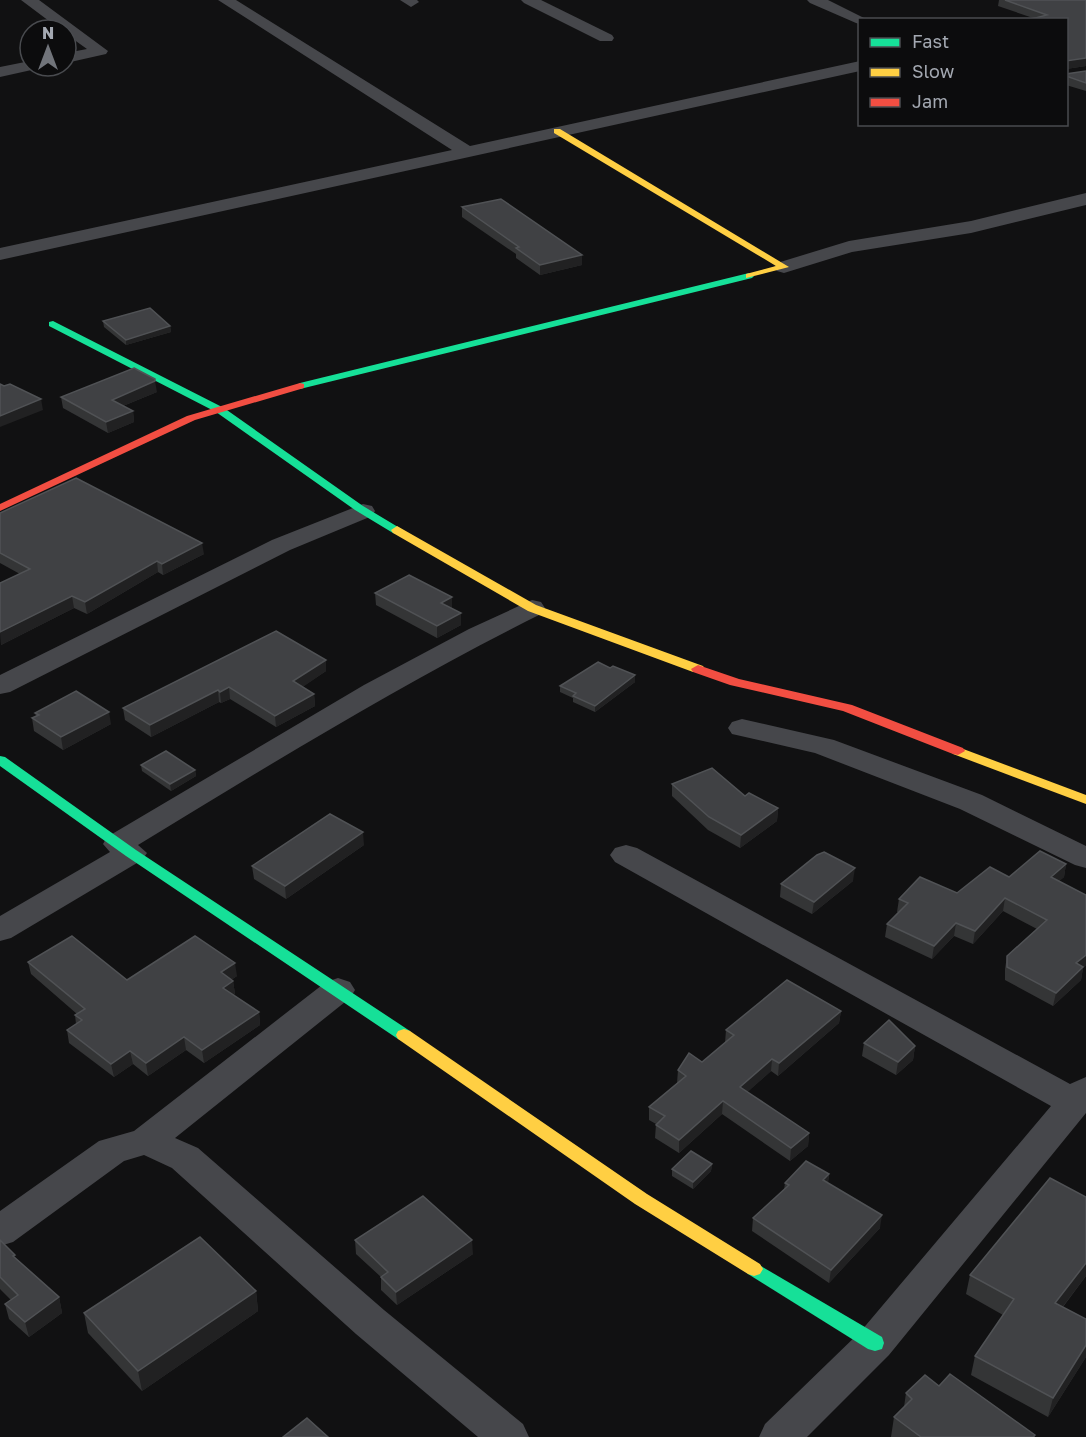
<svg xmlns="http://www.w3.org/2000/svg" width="1086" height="1437" viewBox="0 0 1086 1437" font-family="'Golos Text',sans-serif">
  <rect width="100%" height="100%" fill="#111112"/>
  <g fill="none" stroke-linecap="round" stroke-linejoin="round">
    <g fill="#46474b" fill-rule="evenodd">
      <path d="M21 0H39L108 51 106 54 66 63V53L87 49 66 34V30H61Z"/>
      <path d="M218 0H236L470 146 860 61V71L0 260V248L452 150Z"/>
      <path d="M400 0H417L419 2 411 7Z"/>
      <path d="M521 0H541L612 35 614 38 612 41H600L524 3Z"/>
      <path d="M807 0H828L868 20H860V24L856 23 810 3Z"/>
      <path d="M30 61V66H38L36 69 0 77V67Z"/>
      <path d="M1086 193V205L971 233 852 252 784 273 777 271 774 267 777 263 849 241 971 221Z"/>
      <path d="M363 504 372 506 375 511 372 516 290 550 10 692 0 694V675L272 540Z"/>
      <path d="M532 600 541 602 545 608 541 614C402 683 271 764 138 845L147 853 142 860 11 938 0 941V916L110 852 103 844 107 837 364 685 469 629Z"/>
      <path d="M742 719 834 740 982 795 1086 846V868L1075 865 960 809 815 753 732 734 728 728 732 722Z"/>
      <path d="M626 845 637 848 1070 1084 1086 1077V1113L889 1355 807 1437H759L765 1424 861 1331 1051 1106 615 862 610 855 615 848Z"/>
      <path d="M338 978 350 982 355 990 350 998 175 1138 198 1148 384 1310 523 1424 529 1437H478L356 1334 172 1168 144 1155 124 1161 13 1242 0 1246V1211L99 1141 134 1131 326 982Z"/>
    </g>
    <g fill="#16e098" fill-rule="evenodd">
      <path d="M749 273 754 276 752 278 300 389 295 386 300 383Z"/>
      <path d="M53 321 224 408 363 506 403 530 397 534 393 533 355 510 216 412 49 326V322Z"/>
      <path d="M0 756 5 757 136 850 410 1031 412 1035 410 1039 404 1041 398 1039 126 856 0 766Z"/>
      <path d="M754 1262 882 1337 884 1343 882 1349 875 1351 868 1349 748 1274 745 1269 748 1264Z"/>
    </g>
    <g fill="#ffcf43" fill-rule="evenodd">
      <path d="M554 129H560L789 267 746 278V274L776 266 554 133Z"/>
      <path d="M397 526 536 605 703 666 705 669 703 672H693L528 611 393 533 391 530Z"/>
      <path d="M958 747 1086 795V804L953 754 951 751Z"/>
      <path d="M404 1029 410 1031 647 1194 760 1264 763 1269 760 1274 754 1276 748 1274 635 1204 398 1039 396 1035 398 1031Z"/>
    </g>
    <g fill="#f24e42" fill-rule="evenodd">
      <path d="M300 383 304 384V388L195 420 0 511V504L187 416Z"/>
      <path d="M698 665 739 679 852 705 963 748 965 751 958 755 953 754 843 711 730 685 693 672 691 669Z"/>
    </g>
  </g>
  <g fill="#343536">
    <path d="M999 0H1086V66L1066 69 1033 18 998 6Z"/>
    <path d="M1086 71V91L1066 85V74Z"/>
    <path d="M462 207 582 255V265L540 275 516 258V254L462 217Z"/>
    <path d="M103 321 170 326 171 332 126 345 104 327Z"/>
    <path d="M157 392 123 406 133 411 134 422 108 433 63 408 61 397Z"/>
    <path d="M0 513 204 554 163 575 158 572 87 614 74 608 1 645 0 583 20 574 0 563Z"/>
    <path d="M375 593 452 597V609L461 613V625L437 638 376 605Z"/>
    <path d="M276 631 326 671 302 687 314 694 315 706 276 727 230 699 221 703 219 702 151 737 125 720 123 708Z"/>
    <path d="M610 668 635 675V682L595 712 573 702V698L560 692V686Z"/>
    <path d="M35 713 111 724 63 750 34 731 32 718 36 716Z"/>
    <path d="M141 765 195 770 196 776 171 791 142 771Z"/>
    <path d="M672 784 745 796 778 808 777 821 740 848 708 830 672 796Z"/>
    <path d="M364 845 286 899 254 879 252 866Z"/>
    <path d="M1066 864 1064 877 1059 881 1086 895V965L1083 968 1081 980 1053 1006 1005 980V969L1007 956 1037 929 1003 911 973 944 954 936 932 959 885 937 887 924 898 912H897L899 899 957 893 1009 877Z"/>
    <path d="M853 881 812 914 780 897 781 884Z"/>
    <path d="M28 962 127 980 237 976 231 980 233 981 235 994 233 995 259 1012 260 1025 204 1063 186 1050 148 1076 133 1064 114 1077 69 1043 67 1030 76 1024 75 1015 77 1014 31 974Z"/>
    <path d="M841 1011 839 1023 778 1076 771 1071 747 1092 809 1133 808 1146 790 1161 722 1114 679 1153 655 1138 656 1124 649 1120V1107L677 1083 678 1070 702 1062 725 1043 726 1030Z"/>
    <path d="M864 1043 915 1046 913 1060 896 1075 862 1056Z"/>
    <path d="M712 1164 711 1171 693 1189 672 1176V1169Z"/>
    <path d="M829 1174 828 1183 880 1228 829 1283 752 1231 753 1218 784 1190 785 1183Z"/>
    <path d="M0 1240 15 1258 59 1297 62 1313 29 1337 9 1319 5 1304 11 1300 0 1289Z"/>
    <path d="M355 1240 473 1254 397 1305 381 1290V1277L356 1254Z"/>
    <path d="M970 1275 1086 1276 1063 1307 1086 1319V1357L1048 1417 971 1375 975 1356 1003 1315 966 1294Z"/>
    <path d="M256 1291 258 1311 142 1391 88 1333 84 1313Z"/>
    <path d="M939 1386 1035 1435V1437H891L894 1417 904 1407 906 1393Z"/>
  </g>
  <g fill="#212122">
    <path d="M1086 58V66L1066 69V61Z"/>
    <path d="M582 255V265L540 275V265Z"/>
    <path d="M170 326 171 332 126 345V340Z"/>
    <path d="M155 381 157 392 113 410 112 400Z"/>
    <path d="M41 399 43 410 0 427V416Z"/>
    <path d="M133 411 134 422 108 433 106 422Z"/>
    <path d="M202 543 204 554 163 575 162 564Z"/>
    <path d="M157 561 158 572 87 614 85 602Z"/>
    <path d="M72 596 74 608 1 645 0 632Z"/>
    <path d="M452 597V609L441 603Z"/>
    <path d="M461 613V625L437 638V626Z"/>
    <path d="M326 660V671L294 693 293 681Z"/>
    <path d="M635 675V682L595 712V706Z"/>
    <path d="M229 687 230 699 221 703 220 692Z"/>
    <path d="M218 690 219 702 151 737 150 725Z"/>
    <path d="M314 694 315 706 276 727 275 716Z"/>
    <path d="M109 712 111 724 63 750 61 737Z"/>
    <path d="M195 770 196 776 171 791 170 784Z"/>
    <path d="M778 808 777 821 740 848 741 835Z"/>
    <path d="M363 832 364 845 286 899 285 886Z"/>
    <path d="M1066 864 1064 877 1049 890 1051 877Z"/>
    <path d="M855 868 853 881 812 914 814 902Z"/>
    <path d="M1005 898 1003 911 973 944 975 931Z"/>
    <path d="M956 923 954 936 932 959 934 946Z"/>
    <path d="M1086 955V965L1083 968 1081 980 1053 1006 1056 993 1076 963Z"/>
    <path d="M235 963 237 976 223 985 221 972Z"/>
    <path d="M233 981 235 994 224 1000 223 988Z"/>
    <path d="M841 1011 839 1023 778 1076 779 1063Z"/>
    <path d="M259 1012 260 1025 204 1063 202 1050Z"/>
    <path d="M184 1037 186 1050 148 1076 146 1063Z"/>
    <path d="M915 1046 913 1060 896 1075 898 1062Z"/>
    <path d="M130 1051 133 1064 114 1077 111 1064Z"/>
    <path d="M772 1059 771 1071 739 1100 740 1087Z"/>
    <path d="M723 1101 722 1114 679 1153V1140Z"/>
    <path d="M809 1133 808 1146 790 1161 791 1148Z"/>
    <path d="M712 1164 711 1171 693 1189V1182Z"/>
    <path d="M829 1174 827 1187 823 1180Z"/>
    <path d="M882 1215 880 1228 829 1283 831 1270Z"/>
    <path d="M472 1240 473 1254 397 1305 396 1292Z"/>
    <path d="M1086 1263V1276L1051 1322 1055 1303Z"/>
    <path d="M256 1291 258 1311 142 1391 138 1371Z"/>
    <path d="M59 1297 62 1313 29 1337 25 1322Z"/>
    <path d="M1086 1345V1357L1048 1417 1053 1398Z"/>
  </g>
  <g fill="#404144" stroke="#505255" stroke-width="1.5">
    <path d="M1005 0H1086V58L1066 61V20H1028L1047 15Z"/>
    <path d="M1086 71V83L1066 76V74Z"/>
    <path d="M501 199 582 255 540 265 516 248 519 247 462 207Z"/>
    <path d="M150 308 170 326 126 340 103 321Z"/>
    <path d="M134 368 155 379V381L112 400 133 411 106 422 61 397Z"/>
    <path d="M0 384 4 386 10 384 41 399 0 416Z"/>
    <path d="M76 478 202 543 162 564 157 561 85 602 72 596 0 632V583L30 569 0 553V513Z"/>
    <path d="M409 575 452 597 441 603 461 613 437 626 375 593Z"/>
    <path d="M276 631 326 660 293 681 314 694 275 716 229 687 220 692 218 690 150 725 123 708Z"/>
    <path d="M598 662 610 668 613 666 635 675 595 706 573 696 576 693 560 686Z"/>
    <path d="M76 691 109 712 61 737 32 718 39 715 35 713Z"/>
    <path d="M166 751 195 770 170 784 141 765Z"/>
    <path d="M712 768 745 796 749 793 778 808 741 835 709 817 672 784Z"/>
    <path d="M330 814 363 832 285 886 252 866Z"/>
    <path d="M1040 851 1066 864 1051 877 1086 895V955L1076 963 1083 967 1056 993 1007 967V956L1047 920 1005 898 975 931 956 923 934 946 887 924 908 903 899 899 920 877 957 893 990 867 1009 877Z"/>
    <path d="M824 852 855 868 814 902 781 884 817 855Z"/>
    <path d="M72 936 127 980 195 936 235 963 221 972 233 981 223 988 259 1012 202 1050 184 1037 146 1063 130 1051 111 1064 67 1030 82 1020 75 1015 85 1009 28 962Z"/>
    <path d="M787 980 841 1011 779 1063 772 1059 740 1087 809 1133 791 1148 723 1101 679 1140 656 1125 665 1116 649 1107 686 1076 678 1070 689 1053 702 1062 734 1035 726 1030Z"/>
    <path d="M889 1020 915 1046 898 1062 864 1043Z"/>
    <path d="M691 1151 712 1164 693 1182 672 1169Z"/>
    <path d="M806 1161 829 1174 823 1180 882 1215 831 1270 753 1218 789 1185 785 1183Z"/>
    <path d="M1050 1178 1086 1197V1263L1055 1303 1086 1319V1345L1053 1398 975 1356 1014 1299 970 1275Z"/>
    <path d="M423 1196 472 1240 396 1292 381 1277 388 1272 355 1240Z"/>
    <path d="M200 1237 256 1291 138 1371 84 1313Z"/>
    <path d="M0 1240 15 1255 13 1256 59 1297 25 1322 5 1304 18 1295 0 1277Z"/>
    <path d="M950 1374 1035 1435 1033 1437H921L894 1417 912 1399 906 1393 925 1375 939 1386Z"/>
    <path d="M307 1418 328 1437H283Z"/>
  </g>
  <rect x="858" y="18" width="210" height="108" fill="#0c0c0d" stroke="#494b4f" stroke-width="1.5"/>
  <rect x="870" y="38" width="30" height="9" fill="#16e098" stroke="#494b4f" stroke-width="1.5"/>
  <text x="912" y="48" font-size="18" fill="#a4a9b2">Fast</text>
  <rect x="870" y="68" width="30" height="9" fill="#ffcf43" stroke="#494b4f" stroke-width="1.5"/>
  <text x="912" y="78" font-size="18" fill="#a4a9b2">Slow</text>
  <rect x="870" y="98" width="30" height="9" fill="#f24e42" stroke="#494b4f" stroke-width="1.5"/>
  <text x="912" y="108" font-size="18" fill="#a4a9b2">Jam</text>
  <g transform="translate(48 48)"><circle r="28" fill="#0c0c0d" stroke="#494b4f" stroke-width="1.5"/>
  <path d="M0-4.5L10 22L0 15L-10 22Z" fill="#71747a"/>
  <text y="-9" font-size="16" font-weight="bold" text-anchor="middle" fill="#a4a9b2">N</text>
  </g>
</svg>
